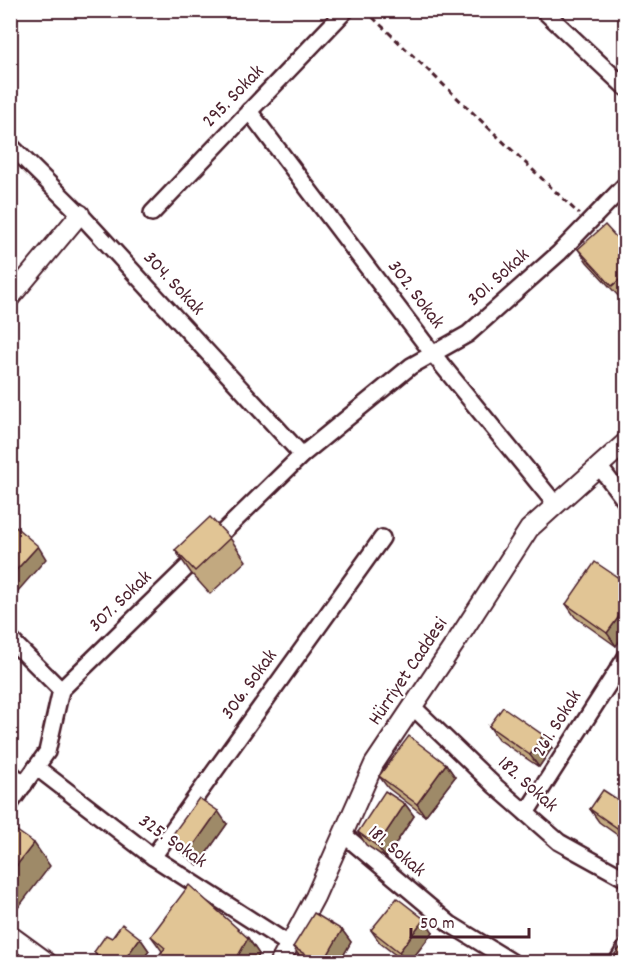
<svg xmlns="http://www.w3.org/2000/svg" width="636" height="973" viewBox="0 0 636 973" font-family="Dekko,sans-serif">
  <rect width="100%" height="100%" fill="#fff"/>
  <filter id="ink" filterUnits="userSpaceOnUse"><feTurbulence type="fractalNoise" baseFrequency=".0167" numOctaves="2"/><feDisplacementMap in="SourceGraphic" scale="12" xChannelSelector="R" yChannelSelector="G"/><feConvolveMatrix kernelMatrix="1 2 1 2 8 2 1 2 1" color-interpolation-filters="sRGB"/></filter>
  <g filter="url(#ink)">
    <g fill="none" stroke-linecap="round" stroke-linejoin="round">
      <defs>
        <g id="minor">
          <path d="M543 10 626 88"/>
          <path d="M249 111 433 354 552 500"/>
          <path d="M10 145 80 214 302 455"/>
          <path d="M152 213 346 10"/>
          <path d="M599 466 626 502"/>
          <path d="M10 639 61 690"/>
          <path d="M412 706 495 786 559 842 626 879"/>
          <path d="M36 767 153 857 290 945"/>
          <path d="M10 772 24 785"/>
          <path d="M10 804 47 752 61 690 302 455 411 366 468 334 559 253 626 184"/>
          <path d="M526 813 626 657"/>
          <path d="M343 834 450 924 512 962"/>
          <path d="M153 857 382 538"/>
          <path d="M617 962 626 947"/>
        </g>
        <g id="tertiary">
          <path d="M10 298 80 214"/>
          <path d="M10 935 47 962"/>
          <path d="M280 962 315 897 374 764 458 639 529 529 626 442"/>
        </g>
      </defs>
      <use href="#minor" stroke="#4a1f2b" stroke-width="20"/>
      <use href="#tertiary" stroke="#4a1f2b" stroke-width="22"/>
      <path stroke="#4a1f2b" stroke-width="3" stroke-dasharray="6 4.5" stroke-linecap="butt" d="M365 10 579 214"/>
      <use href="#minor" stroke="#fff" stroke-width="15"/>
      <use href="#tertiary" stroke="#fff" stroke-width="18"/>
    </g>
    <g fill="#c2a980" stroke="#4a1f2b" stroke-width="1.5">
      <path d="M626 248V295L621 299 587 262 578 249Z"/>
      <path d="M230 538 246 561 210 594 191 573 175 550Z"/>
      <path d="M626 583V632L616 646 575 617 566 604Z"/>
      <path d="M489 726 552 748 539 767 498 739Z"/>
      <path d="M446 764 455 777 425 816 388 788 379 776Z"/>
      <path d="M405 804 414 816 386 858 366 845 358 832Z"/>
      <path d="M626 805V841L599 822 590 809Z"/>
      <path d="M227 824 198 865 179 851 170 838Z"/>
      <path d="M342 930 351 942 339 963H306L302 960 293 947Z"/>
      <path d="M371 930 433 932 409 963H406L380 943Z"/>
      <path d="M151 936 248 938 259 954 255 963H154L162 951Z"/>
      <path d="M112 938H140L149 951 140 963H98L100 961 94 952Z"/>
      <path d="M615 954 626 963H621Z"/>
    </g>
    <g fill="#9e8a68" stroke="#4a1f2b" stroke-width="1.5">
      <path d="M38 546 46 559 10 600V577Z"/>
      <path d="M626 607V632L616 646 607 633Z"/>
      <path d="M543 735 552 748 539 767 530 755Z"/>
      <path d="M446 764 455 777 425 816 417 804Z"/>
      <path d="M405 804 414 816 386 858 377 846Z"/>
      <path d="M218 811 227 824 198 865 189 852Z"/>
      <path d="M34 843 50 866 14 913 10 907V874Z"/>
      <path d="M424 919 433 932 409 963H407L399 952Z"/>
      <path d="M342 930 351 942 339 963H323Z"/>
      <path d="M140 938 149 951 140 963H122Z"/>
      <path d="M248 938 259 954 255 963H234Z"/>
    </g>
    <g fill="#e1c595" stroke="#4a1f2b" stroke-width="1.5">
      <path d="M605 225 626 248V274L612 286 578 249Z"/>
      <path d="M210 517 230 538 195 571 175 550Z"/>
      <path d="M11 523 38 546 10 577V524Z"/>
      <path d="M595 562 626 583V607L607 633 566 604Z"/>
      <path d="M503 707 543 735 530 755 489 726Z"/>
      <path d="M409 736 446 764 417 804 379 776Z"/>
      <path d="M626 759V767L622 765Z"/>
      <path d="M603 790 626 805V834L590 809Z"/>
      <path d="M385 791 405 804 377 846 358 832Z"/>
      <path d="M199 798 218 811 189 852 170 838Z"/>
      <path d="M10 826 34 843 10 874Z"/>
      <path d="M189 885 248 938 234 963H154L165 948 151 936Z"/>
      <path d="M397 898 424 919 399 952 371 930Z"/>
      <path d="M314 913 342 930 323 963H319L293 947Z"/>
      <path d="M122 924 140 938 122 963H98L102 958 94 952 106 935 112 938Z"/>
      <path d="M626 941V963H625L615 954Z"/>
    </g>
  </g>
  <g text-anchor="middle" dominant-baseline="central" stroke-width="4.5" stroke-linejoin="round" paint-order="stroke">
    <g font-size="20" fill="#4a1f2b" stroke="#fff">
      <text transform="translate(234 97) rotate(-46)">295. Sokak</text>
      <text transform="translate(499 278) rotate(-42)">301. Sokak</text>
      <text transform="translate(173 284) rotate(47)">304. Sokak</text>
      <text transform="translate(415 295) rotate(53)">302. Sokak</text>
      <text transform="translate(121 602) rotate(-44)">307. Sokak</text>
      <text transform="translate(409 672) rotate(-56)">Hürriyet Caddesi</text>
      <text transform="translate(250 685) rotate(-54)">306. Sokak</text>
      <text transform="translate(558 724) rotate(-58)">261. Sokak</text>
      <text transform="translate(527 785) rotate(42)">182. Sokak</text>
      <text transform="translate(172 842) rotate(35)">325. Sokak</text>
      <text transform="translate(396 852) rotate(40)">181. Sokak</text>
    </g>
  </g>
  <rect width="636" height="973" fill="none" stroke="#fff" stroke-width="36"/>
  <rect x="18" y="18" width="600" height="937" fill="none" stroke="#4a1f2b" stroke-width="2" filter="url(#ink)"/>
  <path d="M411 928v9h118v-9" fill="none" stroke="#4a1f2b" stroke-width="3"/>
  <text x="420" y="928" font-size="18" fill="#4a1f2b" stroke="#ffffff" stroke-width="4.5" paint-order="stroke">50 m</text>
</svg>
